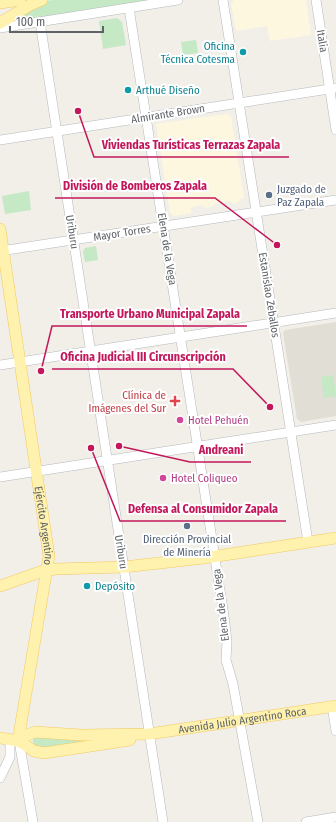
<svg xmlns="http://www.w3.org/2000/svg" width="336" height="822" viewBox="0 0 336 822" font-family="'Fira Sans Condensed',sans-serif">
  <rect width="100%" height="100%" fill="#f1efe8"/>
  <g fill="#fef7e0">
    <path d="M234 0H306L311 35 270 41 267 26 236 31 231 4Z"/>
    <path d="M227 114 231 116 244 198 239 199V202L232 204 231 201 214 204V206L204 208 203 205 191 207V213L174 216 170 213 156 124Z"/>
  </g>
  <path fill="#e1ded6" d="M336 322V416L301 422 297 419 283 333 285 330Z"/>
  <g fill="#c5e8c5">
    <path d="M53 0H156L8 22 45 1Z"/>
    <path d="M117 18 122 22 126 45 103 49 99 21Z"/>
    <path d="M196 40 198 53 183 55 181 42Z"/>
    <path d="M29 191 31 210 5 214 2 196Z"/>
    <path d="M96 246 98 260 85 262 83 252 85 248Z"/>
    <path d="M333 375 336 396 324 398 321 377Z"/>
    <path d="M34 736H120L41 750C36 746 30 743 34 736Z"/>
  </g>
  <g fill="none" stroke-linecap="round" stroke-linejoin="round">
    <defs>
      <g id="minor">
        <path d="M223 0 308 542"/>
        <path d="M316 0 336 130"/>
        <path d="M129 8 224 616 227 641 226 660 233 684 258 822"/>
        <path d="M40 22 163 822"/>
        <path d="M0 28 178 0"/>
        <path d="M0 140 336 88"/>
        <path d="M0 251 336 200"/>
        <path d="M0 365 336 313"/>
        <path d="M0 477 336 425"/>
        <path d="M332 706 336 731"/>
        <path d="M19 741 33 822"/>
        <path d="M0 778 10 757V741"/>
        <path d="M306 822 336 817"/>
      </g>
      <g id="major">
        <path d="M0 3 20 0"/>
        <path d="M0 23 30 5 42 0"/>
        <path id="s1" d="M0 229 49 556 20 729 19 741"/>
        <path d="M0 586 40 572 55 569 124 567 204 558 336 538"/>
        <path d="M0 738 19 741 34 751 44 753 130 740"/>
        <path id="s2" d="M19 741 27 735 35 732 81 735 149 734 336 706"/>
      </g>
    </defs>
    <use href="#minor" stroke="#b5b8bc" stroke-width="10"/>
    <use href="#major" stroke="#f2c960" stroke-width="12"/>
    <use href="#minor" stroke="#fff" stroke-width="9"/>
    <use href="#major" stroke="#fff2af" stroke-width="11"/>
  </g>
  <g fill="#0f9aa8" stroke="#fff" stroke-width="1.5">
    <circle cx="243" cy="52" r="4"/>
    <circle cx="128" cy="90" r="4"/>
    <circle cx="87" cy="586" r="4"/>
  </g>
  <g fill="#5c6f8a" stroke="#fff" stroke-width="1.5">
    <circle cx="269" cy="195" r="4"/>
    <circle cx="187" cy="526" r="4"/>
  </g>
  <path fill="#e0444e" stroke="#fff" stroke-width="1.5" d="M173 395h4v4h4v4h-4v4h-4v-4h-4v-4h4z"/>
  <g fill="#d1479c" stroke="#fff" stroke-width="1.5">
    <circle cx="180" cy="420" r="4"/>
    <circle cx="163" cy="478" r="4"/>
  </g>
  <g text-anchor="middle" dominant-baseline="central" stroke-width="4" stroke-linejoin="round" paint-order="stroke">
    <g font-size="11" fill="#5f6368" stroke="#fff">
      <text transform="translate(322 41) rotate(81)">Italia</text>
      <text transform="translate(168 114) rotate(-9)">Almirante Brown</text>
      <text transform="translate(72 232) rotate(81)">Uriburu</text>
      <text transform="translate(122 233) rotate(-9)">Mayor Torres</text>
      <text transform="translate(167 249) rotate(81)">Elena de la Vega</text>
      <text transform="translate(269 295) rotate(81)">Estanislao Zeballos</text>
      <text stroke="none"><textPath href="#s1" startOffset="300">Ejército Argentino</textPath></text>
      <text transform="translate(121 552) rotate(81)">Uriburu</text>
      <text transform="translate(221 605) rotate(-97)">Elena de la Vega</text>
      <text stroke="none"><textPath href="#s2" startOffset="227">Avenida Julio Argentino Roca</textPath></text>
    </g>
    <g font-size="11" fill="#0d838f" stroke="#fff" text-anchor="start">
      <text x="235" y="46" text-anchor="end">Oficina<tspan x="235" dy="13">Técnica Cotesma</tspan></text>
      <text x="136" y="90">Arthué Diseño</text>
      <text x="95" y="586">Depósito</text>
    </g>
    <g font-size="11" fill="#4e5e75" stroke="#fff" text-anchor="start">
      <text x="277" y="189">Juzgado de<tspan x="277" dy="13">Paz Zapala</tspan></text>
      <text x="187" y="539" text-anchor="middle">Dirección Provincial<tspan x="187" dy="13">de Minería</tspan></text>
    </g>
    <g font-size="11" fill="#be3a42" stroke="#fff" text-anchor="end">
      <text x="166" y="395">Clínica de<tspan x="166" dy="13">Imágenes del Sur</tspan></text>
    </g>
    <g font-size="11" fill="#b23c85" stroke="#fff" text-anchor="start">
      <text x="188" y="420">Hotel Pehuén</text>
      <text x="171" y="478">Hotel Coliqueo</text>
    </g>
  </g>
  <path fill="none" stroke="#c2185b" stroke-width="1.5" d="M78 111L94 157H289M277 245L215 198H55M41 371L52 326H247M270 407L233 369H52M119 446L190 462H251M91 448L120 521H286"/>
  <g fill="#c2185b" stroke="#fff" stroke-width="1.5">
    <circle cx="78" cy="111" r="4"/>
    <circle cx="277" cy="245" r="4"/>
    <circle cx="41" cy="371" r="4"/>
    <circle cx="270" cy="407" r="4"/>
    <circle cx="119" cy="446" r="4"/>
    <circle cx="91" cy="448" r="4"/>
  </g>
  <g font-size="12" text-anchor="middle" font-weight="bold" fill="#c2185b" stroke="#fff" stroke-width="4" stroke-linejoin="round" paint-order="stroke">
    <text x="191" y="149">Viviendas Turísticas Terrazas Zapala</text>
    <text x="135" y="190">División de Bomberos Zapala</text>
    <text x="150" y="318">Transporte Urbano Municipal Zapala</text>
    <text x="143" y="361">Oficina Judicial III Circunscripción</text>
    <text x="221" y="454">Andreani</text>
    <text x="203" y="513">Defensa al Consumidor Zapala</text>
  </g>
  <path d="M10 26v6h93v-6" fill="none" stroke="#5f6368" stroke-width="2"/>
  <text x="16" y="26" font-size="12" fill="#5f6368" stroke="#ffffff" stroke-width="3" paint-order="stroke">100 m</text>
</svg>
